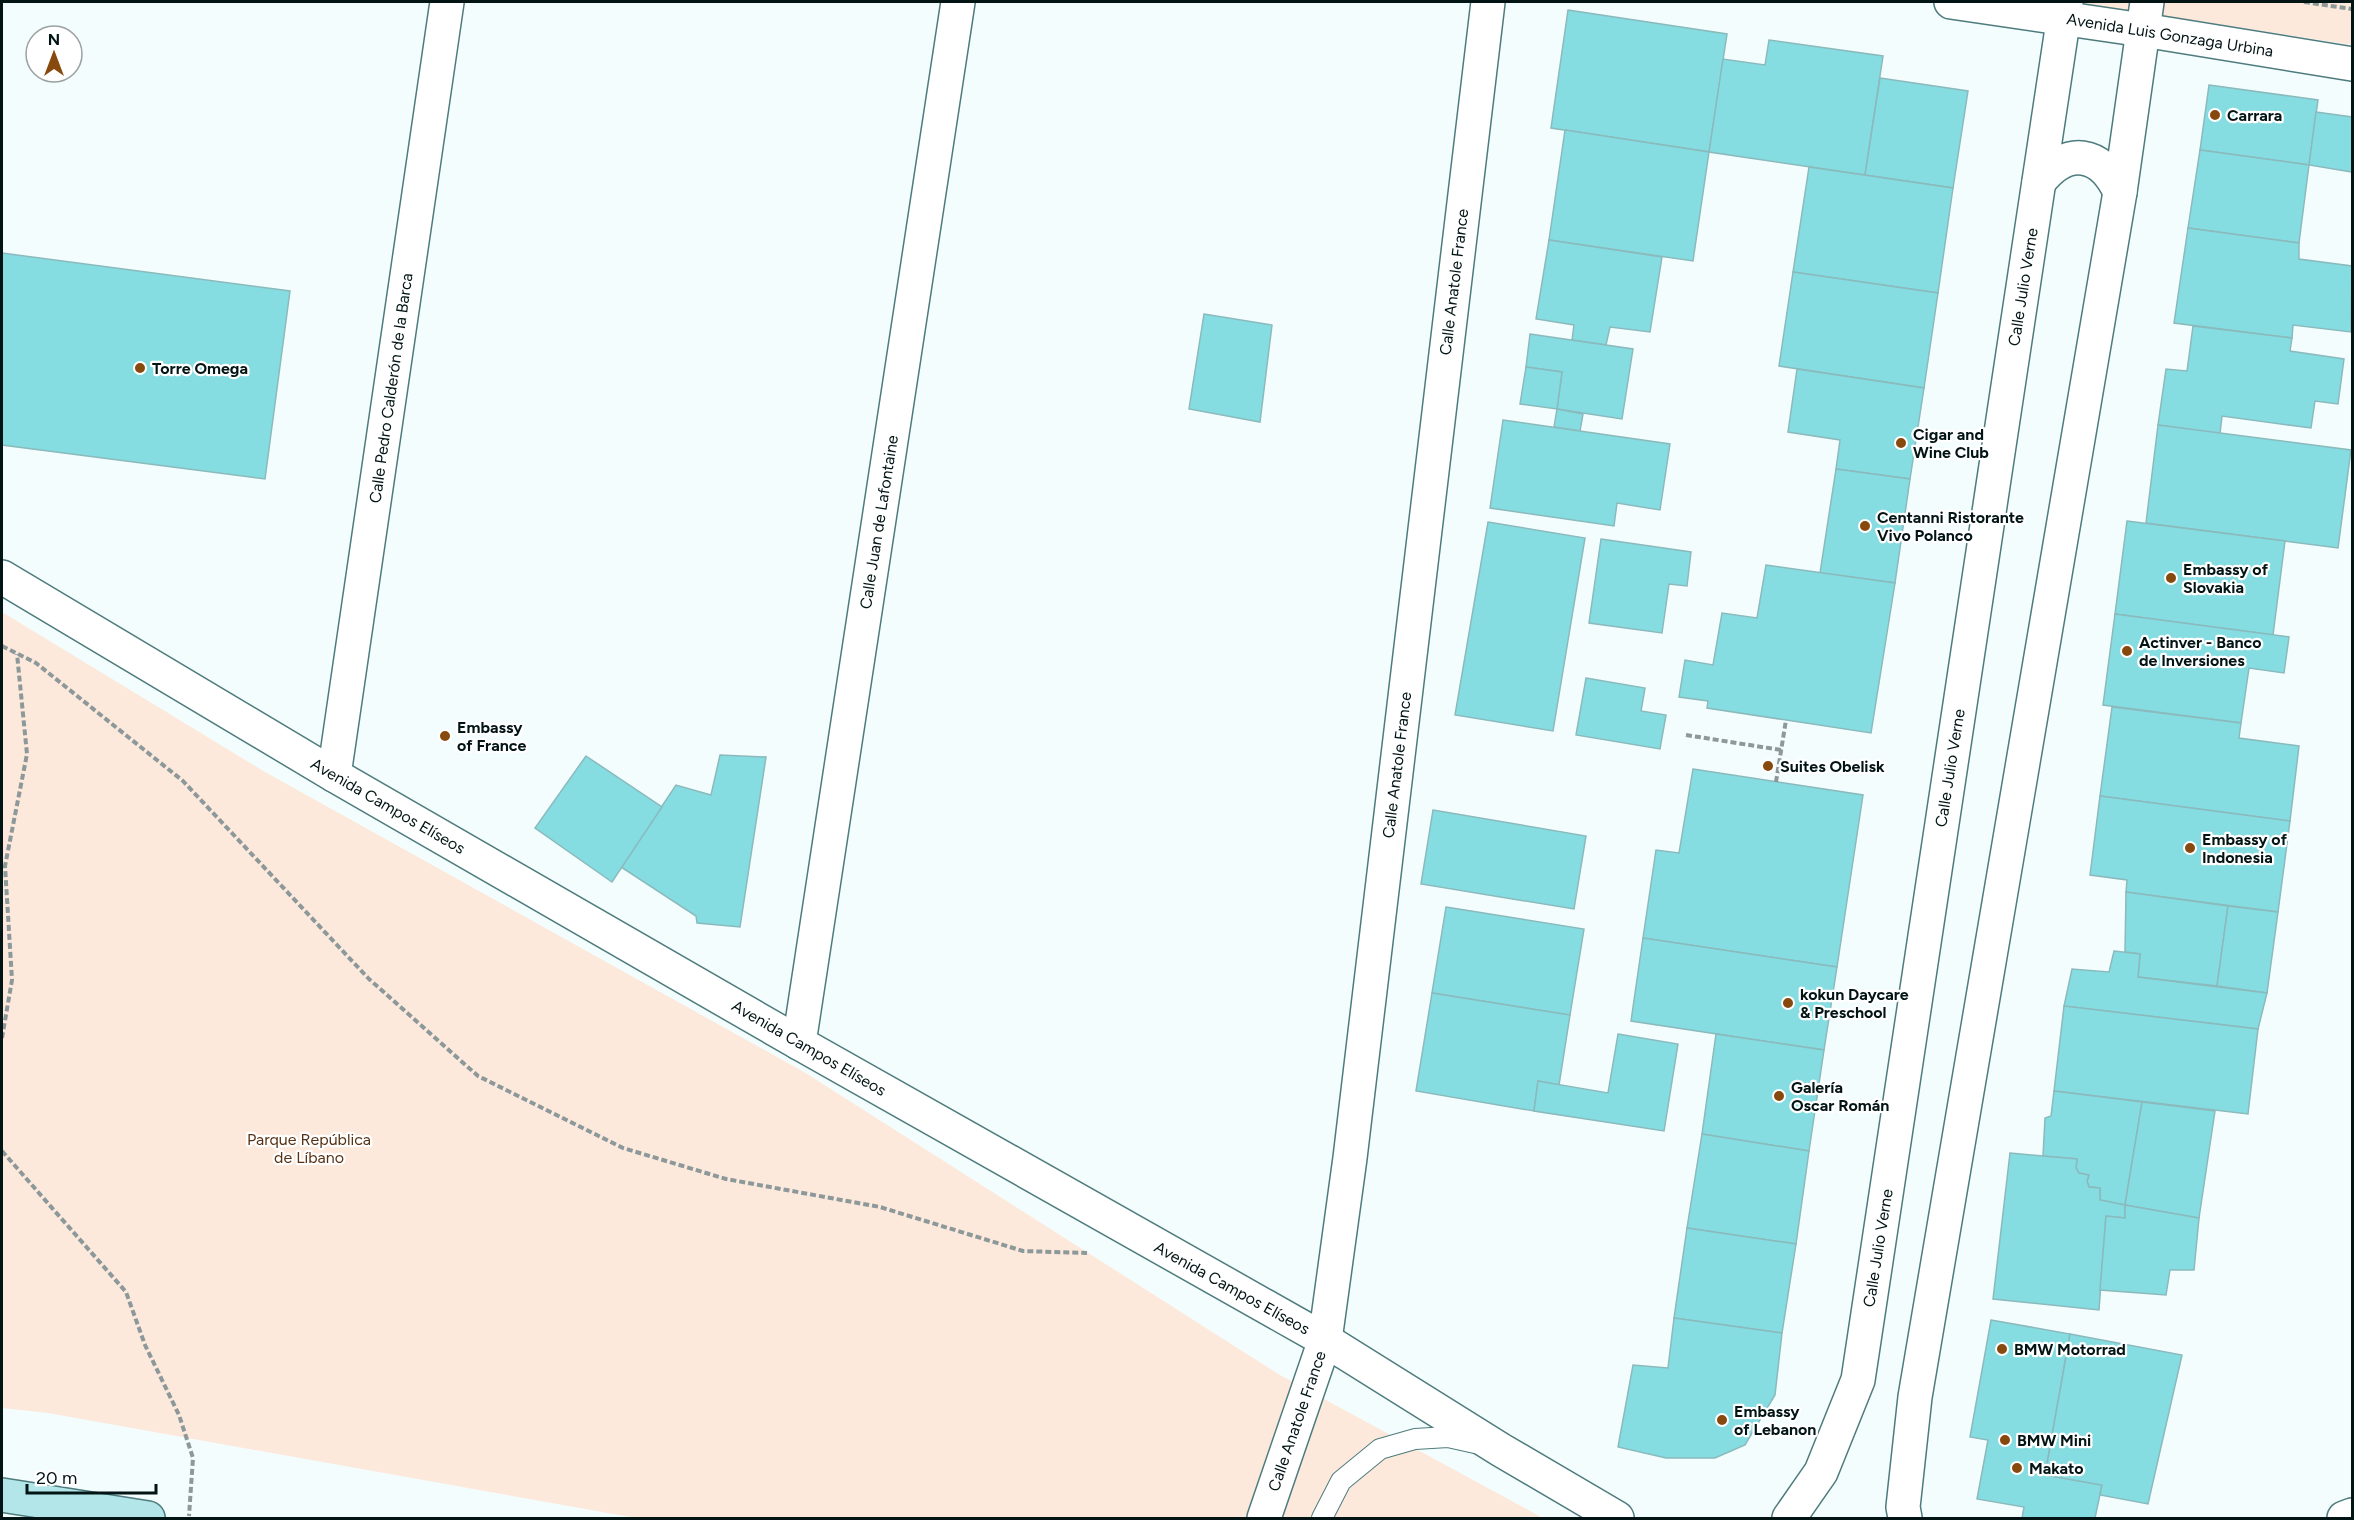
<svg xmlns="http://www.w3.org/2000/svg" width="2354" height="1520" viewBox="0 0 2354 1520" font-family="Figtree,sans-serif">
  <rect width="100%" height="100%" fill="#f4fdfe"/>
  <g fill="#fce9db">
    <path d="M2075 2H2352V45Z"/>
    <path d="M2 612 265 772 804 1072 1280 1375 1543 1518H636L48 1413 2 1408Z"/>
  </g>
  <g fill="#85dce1" stroke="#8bbabd" stroke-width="1.5">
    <path d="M1568 10 1727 34 1709 152 1551 128Z"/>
    <path d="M1769 40 1883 56 1865 175 1709 152 1723 59 1765 65Z"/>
    <path d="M1880 78 1968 91 1953 188 1865 175Z"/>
    <path d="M2209 85 2318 100 2309 165 2200 150Z"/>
    <path d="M2316 112 2352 117V172L2309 165Z"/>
    <path d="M1565 130 1709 152 1693 261 1549 240Z"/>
    <path d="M2200 150 2309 165 2299 243 2188 228Z"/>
    <path d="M1809 167 1953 188 1938 293 1793 272Z"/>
    <path d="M2188 228 2299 243V259L2352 266 2351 332 2293 325 2292 338 2174 323Z"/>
    <path d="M1549 240 1662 257 1650 332 1610 327 1606 345 1572 340 1574 325 1536 319Z"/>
    <path d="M2 253 290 291 265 479 2 445Z"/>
    <path d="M1793 272 1938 293 1924 388 1779 366Z"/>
    <path d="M1204 314 1272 325 1260 422 1189 409Z"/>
    <path d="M2193 326 2292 338 2290 351 2344 359 2338 404 2315 401 2311 428 2222 416 2220 434 2158 425 2166 369 2187 371Z"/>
    <path d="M1530 334 1633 349 1622 419 1557 409 1562 372 1526 367Z"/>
    <path d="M1526 367 1562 372 1557 409 1520 404Z"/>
    <path d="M1797 369 1924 388 1910 479 1836 469 1840 440 1788 432Z"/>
    <path d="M1557 409 1583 414 1580 431 1554 427Z"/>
    <path d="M1503 420 1670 444 1660 510 1617 503 1614 526 1490 508Z"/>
    <path d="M2158 425 2351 450 2338 548 2146 523Z"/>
    <path d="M1836 469 1910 479 1895 583 1820 573Z"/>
    <path d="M2127 521 2285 541 2273 635 2115 614Z"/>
    <path d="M1488 522 1585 538 1553 731 1455 715Z"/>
    <path d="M1601 539 1691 552 1687 586 1669 584 1662 633 1589 623Z"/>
    <path d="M1766 565 1895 583 1871 733 1707 708 1708 701 1679 697 1685 660 1713 665 1722 613 1757 618Z"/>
    <path d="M2115 614 2289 637 2284 673 2249 668 2241 723 2103 705Z"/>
    <path d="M1586 678 1645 688 1641 711 1666 715 1660 749 1576 735Z"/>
    <path d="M2112 707 2241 723 2239 738 2299 746 2290 821 2100 796Z"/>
    <path d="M720 755 766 757 740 927 697 923 696 916 621 867 676 785 711 795Z"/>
    <path d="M586 756 662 807 612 882 535 828Z"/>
    <path d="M1693 769 1863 795 1837 967 1643 938 1656 850 1679 853Z"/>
    <path d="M2100 796 2290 821 2278 912 2126 892 2127 880 2090 875Z"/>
    <path d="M1433 810 1586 836 1574 909 1421 884Z"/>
    <path d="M2126 892 2228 906 2217 986 2138 977 2140 954 2125 952Z"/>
    <path d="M2228 906 2278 912 2267 993 2217 986Z"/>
    <path d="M1446 907 1584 929 1570 1015 1432 993Z"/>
    <path d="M1643 938 1837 967 1824 1050 1631 1021Z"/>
    <path d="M2114 951 2140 954 2138 977 2267 993 2258 1029 2064 1006 2072 969 2109 972Z"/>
    <path d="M1432 993 1570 1015 1559 1085 1538 1081 1534 1111 1416 1091Z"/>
    <path d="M2064 1006 2258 1029 2248 1114 2054 1091Z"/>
    <path d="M1618 1034 1678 1044 1664 1131 1534 1111 1538 1081 1608 1093Z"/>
    <path d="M1716 1034 1824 1050 1809 1151 1702 1134Z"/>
    <path d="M2054 1091 2142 1102 2125 1205 2100 1200V1188L2089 1187 2087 1181 2089 1175 2079 1173 2076 1168 2077 1159 2043 1156 2045 1118 2051 1116Z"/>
    <path d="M2142 1102 2215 1111 2199 1218 2125 1205Z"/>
    <path d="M1702 1134 1809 1151 1796 1244 1687 1228Z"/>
    <path d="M2010 1153 2077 1159 2076 1168 2079 1173 2089 1175 2087 1181 2089 1187 2100 1188V1200L2125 1205V1218L2106 1216 2099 1310 1993 1299Z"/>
    <path d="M2125 1205 2199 1218 2194 1270H2170L2166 1295 2100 1290 2106 1216 2125 1218Z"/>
    <path d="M1687 1228 1796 1244 1782 1333 1674 1318Z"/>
    <path d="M1674 1318 1782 1333 1775 1395 1745 1445 1715 1458H1666L1618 1447 1633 1365 1668 1368Z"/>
    <path d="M1991 1320 2070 1334 2045 1475 2102 1485 2095 1518H2022L2024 1507 1977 1499 1988 1440 1970 1437Z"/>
    <path d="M2070 1334 2182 1355 2148 1504 2100 1495 2102 1485 2045 1475Z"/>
  </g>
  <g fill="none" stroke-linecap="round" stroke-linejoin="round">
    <defs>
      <path id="service" d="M1322 1518 1341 1481 1380 1449 1415 1439 1448 1437 1475 1443"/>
      <g id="minor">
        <path d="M1951 2 2143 30 2352 64"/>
        <path d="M334 775 447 2"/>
        <path d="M799 1043 958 2"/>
        <path d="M1325 1340 1350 1158 1488 2"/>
      </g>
      <g id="tertiary">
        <path d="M2039 182C2067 146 2101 151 2120 192"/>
        <path d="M2 577 334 775 799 1043 1325 1340 1501 1450 1617 1518"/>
        <path d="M1264 1518 1325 1340"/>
        <path d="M1789 1518 1821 1472 1858 1380 2066 2"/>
        <path d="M1905 1518 1903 1507 1915 1397 2120 192 2147 2"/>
        <path d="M2344 1518 2352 1515"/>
      </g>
      <path id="secondary" d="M2 1495 148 1518"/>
    </defs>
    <use href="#service" stroke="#4e7b7d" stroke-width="22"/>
    <use href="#minor" stroke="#4e7b7d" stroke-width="36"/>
    <use href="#tertiary" stroke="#4e7b7d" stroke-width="36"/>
    <use href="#secondary" stroke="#4e7b7d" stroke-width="36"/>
    <g stroke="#8c9899" stroke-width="4" stroke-dasharray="6 3" stroke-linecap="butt">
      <path d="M2304 2 2352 9"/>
      <path d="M2 646 36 663 183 781 369 979 478 1076 623 1148 726 1179 880 1207 1023 1251 1087 1253"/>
      <path d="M1686 735 1781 750"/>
      <path d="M1776 782 1786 720"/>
      <path d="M2 1038 12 980 5 866 27 754 17 654"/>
      <path d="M2 1151 126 1292 145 1345 179 1415 193 1458 189 1516"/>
    </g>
    <use href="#service" stroke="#fff" stroke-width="20"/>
    <use href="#minor" stroke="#fff" stroke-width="33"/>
    <use href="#tertiary" stroke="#fff" stroke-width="33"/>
    <use href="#secondary" stroke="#b3e6e8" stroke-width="33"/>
  </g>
  <g fill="#88490e" stroke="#fff" stroke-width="2">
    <circle cx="2215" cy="115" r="6"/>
    <circle cx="140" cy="368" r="6"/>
    <circle cx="1901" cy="443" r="6"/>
    <circle cx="1865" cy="526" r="6"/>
    <circle cx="2171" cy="578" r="6"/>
    <circle cx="2127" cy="651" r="6"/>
    <circle cx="445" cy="736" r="6"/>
    <circle cx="1768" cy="766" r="6"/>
    <circle cx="2190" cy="848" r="6"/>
    <circle cx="1788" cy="1003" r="6"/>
    <circle cx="1779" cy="1096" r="6"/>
    <circle cx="2002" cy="1349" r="6"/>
    <circle cx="1722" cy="1420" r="6"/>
    <circle cx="2005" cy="1440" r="6"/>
    <circle cx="2017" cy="1468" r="6"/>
  </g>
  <g text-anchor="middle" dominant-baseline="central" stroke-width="4.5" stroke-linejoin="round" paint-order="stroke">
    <g font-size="16" fill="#031415" stroke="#fff">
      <text transform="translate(2170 35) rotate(9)">Avenida Luis Gonzaga Urbina</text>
      <text transform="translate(1454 282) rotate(-83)">Calle Anatole France</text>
      <text transform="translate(2023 287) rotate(-81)">Calle Julio Verne</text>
      <text transform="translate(391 388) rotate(-82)">Calle Pedro Calderón de la Barca</text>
      <text transform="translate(879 522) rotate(-81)">Calle Juan de Lafontaine</text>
      <text transform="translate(1397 765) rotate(-83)">Calle Anatole France</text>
      <text transform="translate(1950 768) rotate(-81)">Calle Julio Verne</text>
      <text transform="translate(388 806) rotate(30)">Avenida Campos Elíseos</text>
      <text transform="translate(809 1048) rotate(30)">Avenida Campos Elíseos</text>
      <text transform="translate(1878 1248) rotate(-81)">Calle Julio Verne</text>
      <text transform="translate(1232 1288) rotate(29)">Avenida Campos Elíseos</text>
      <text transform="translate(1297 1421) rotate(-71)">Calle Anatole France</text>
    </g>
    <g font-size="16" font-weight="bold" fill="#031415" stroke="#fff" text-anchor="start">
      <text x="2227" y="115">Carrara</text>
      <text x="152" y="368">Torre Omega</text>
      <text x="1913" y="434">Cigar and<tspan x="1913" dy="18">Wine Club</tspan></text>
      <text x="1877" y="517">Centanni Ristorante<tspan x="1877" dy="18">Vivo Polanco</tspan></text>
      <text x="2183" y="569">Embassy of<tspan x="2183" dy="18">Slovakia</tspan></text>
      <text x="2139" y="642">Actinver - Banco<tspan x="2139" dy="18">de Inversiones</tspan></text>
      <text x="457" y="727">Embassy<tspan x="457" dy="18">of France</tspan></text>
      <text x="1780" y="766">Suites Obelisk</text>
      <text x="2202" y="839">Embassy of<tspan x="2202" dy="18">Indonesia</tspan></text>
      <text x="1800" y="994">kokun Daycare<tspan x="1800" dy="18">&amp; Preschool</tspan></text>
      <text x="1791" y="1087">Galería<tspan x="1791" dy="18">Oscar Román</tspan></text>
      <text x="2014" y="1349">BMW Motorrad</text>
      <text x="1734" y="1411">Embassy<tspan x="1734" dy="18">of Lebanon</tspan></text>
      <text x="2017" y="1440">BMW Mini</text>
      <text x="2029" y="1468">Makato</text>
    </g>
    <g font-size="16" fill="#573214" stroke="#fff">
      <text x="309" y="1139">Parque República<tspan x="309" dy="18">de Líbano</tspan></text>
    </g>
  </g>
  <rect width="2354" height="1520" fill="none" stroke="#031415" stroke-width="6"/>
  <g transform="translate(54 54)"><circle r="28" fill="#ffffff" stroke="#9aa1a1" stroke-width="1.5"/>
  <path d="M0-4.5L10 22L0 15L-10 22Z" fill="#88490e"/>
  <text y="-9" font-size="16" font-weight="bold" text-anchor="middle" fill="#031415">N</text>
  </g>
  <path d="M27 1484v9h129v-9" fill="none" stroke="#031415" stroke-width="3"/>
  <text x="36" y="1484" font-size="18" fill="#031415" stroke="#ffffff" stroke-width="4.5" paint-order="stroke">20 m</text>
</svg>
